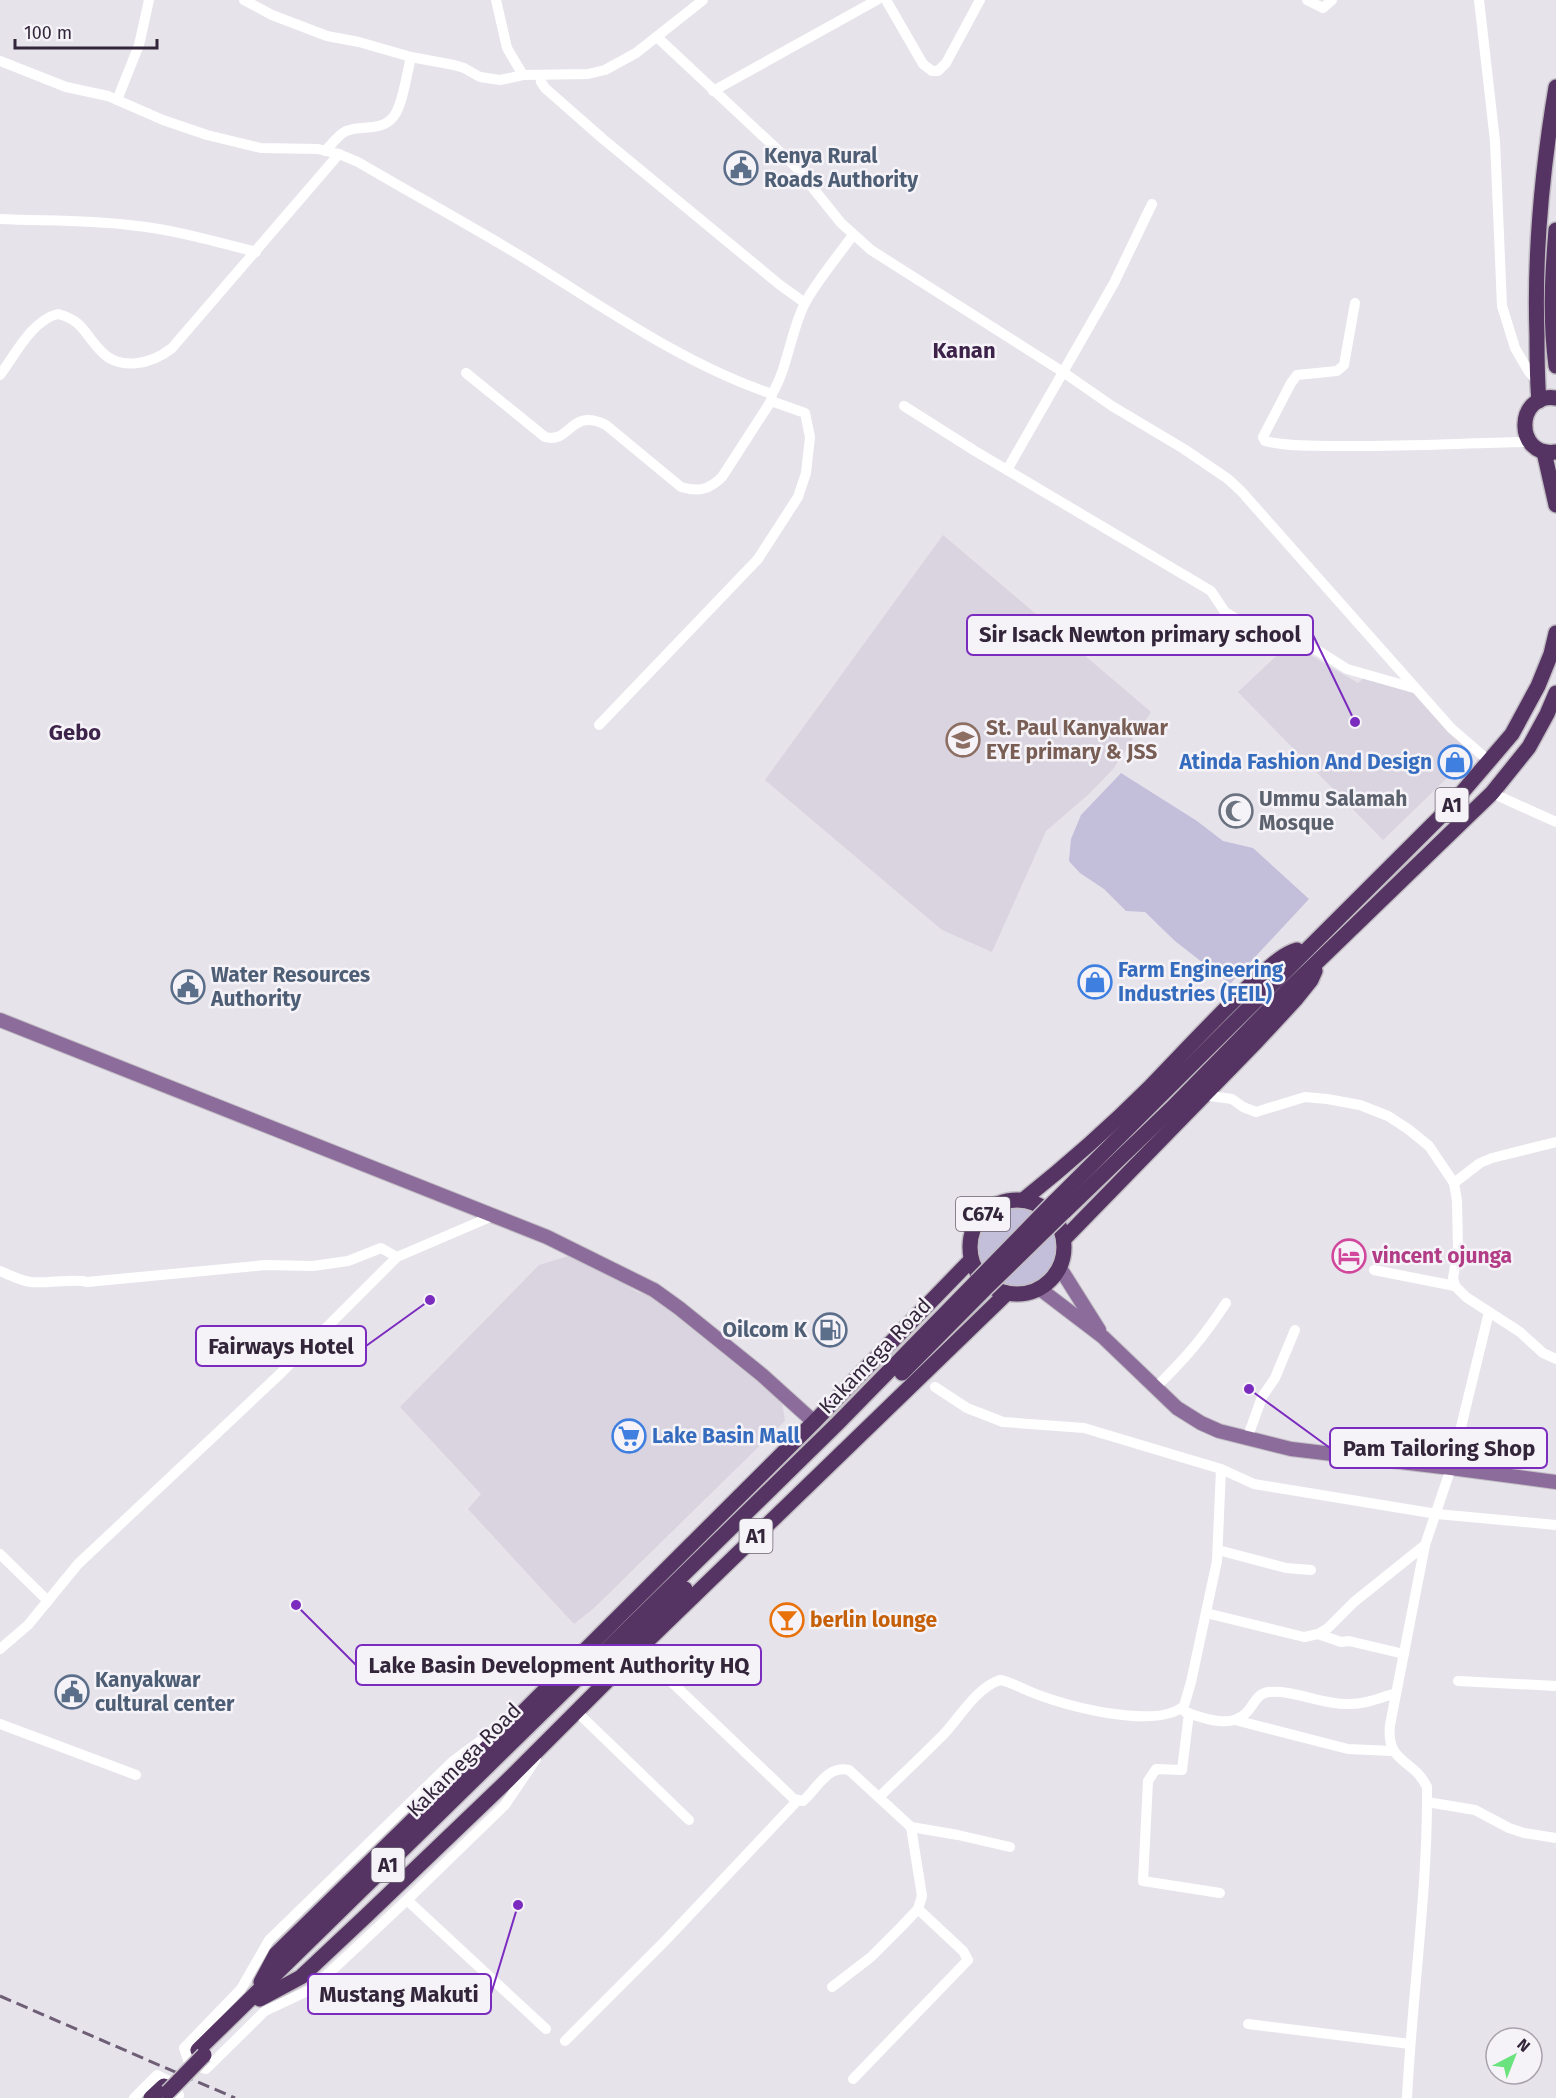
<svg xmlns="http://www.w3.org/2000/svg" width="1556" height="2098" viewBox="0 0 1556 2098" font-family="'Fira Sans',sans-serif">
  <rect width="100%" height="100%" fill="#e7e3eb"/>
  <g fill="#d9d4df">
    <path d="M943 535 1151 712 1113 769 1089 794 1046 831 992 952 942 930 765 780Z"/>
    <path d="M1290 643 1358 683 1365 677 1415 693 1471 751 1445 780 1383 840 1238 692Z"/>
    <path d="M572 1255 598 1268 637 1292 653 1297 782 1402 785 1421 594 1608 574 1624 468 1509 481 1494 400 1407 539 1265Z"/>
  </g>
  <g fill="#c3beda">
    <path d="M1121 773 1197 821 1223 841 1253 848 1309 899 1230 984 1175 941 1145 912 1126 911 1104 889 1080 873 1069 861 1071 839 1081 815Z"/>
    <circle cx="1018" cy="1247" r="40"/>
  </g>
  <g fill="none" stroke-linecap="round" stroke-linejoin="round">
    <defs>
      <g id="major">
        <path d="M0 1020 547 1237 654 1290 679 1308 762 1375 814 1422"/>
        <path d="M1060 1268 1099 1330"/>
        <path d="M1040 1289 1103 1337 1177 1408 1201 1423 1219 1431 1291 1449 1451 1468 1556 1482"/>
      </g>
      <g id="highway">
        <path d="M1556 230C1552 277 1550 320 1556 366"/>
        <path d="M1556 398C1515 392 1514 458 1556 452"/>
        <path d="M1539 401C1537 379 1537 358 1537 336 1534 253 1542 170 1556 87"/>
        <path d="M1544 452 1556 505"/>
        <circle cx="1017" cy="1247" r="47"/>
        <path d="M1023 1200C1067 1165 1110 1127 1150 1087 1184 1052 1217 1016 1253 982 1266 971 1280 955 1297 950"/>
        <path d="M1054 1202 1447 810 1512 734 1538 686 1551 654 1556 633"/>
        <path d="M1064 1212 1171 1109 1285 993 1492 793 1529 747 1547 714 1556 693"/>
        <path d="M1064 1239 1257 1041 1295 1000 1311 980 1315 971"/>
        <path d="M902 1373 984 1290"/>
        <path d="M599 1672 685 1589"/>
        <path d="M261 1982 276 1954 510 1725 814 1422 971 1260"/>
        <path d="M260 1999 301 1977 367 1915 507 1781 638 1650 1007 1293"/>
        <path d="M198 2050 838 1423 977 1281"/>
        <path d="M151 2098 164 2086"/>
      </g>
    </defs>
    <use href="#major" stroke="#c2bec4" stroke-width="16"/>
    <use href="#highway" stroke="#c2bec4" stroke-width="18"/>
    <g stroke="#fff" stroke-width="10">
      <path d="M244 0 272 15 327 36 359 42 411 57 454 65 464 68 480 77 500 80 523 75 588 74 605 70 636 53 703 0"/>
      <path d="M496 0 507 48 523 75"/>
      <path d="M886 0 923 64 932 71H938L946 63 980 0"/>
      <path d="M1307 0 1323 8 1332 0"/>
      <path d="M1479 0 1495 141 1502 306 1515 348 1529 372 1537 381"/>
      <path d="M657 37 796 167 841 223 871 250 1063 372 1112 406 1184 449 1228 479 1241 491 1451 728 1489 761"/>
      <path d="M0 61 66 87 108 96 163 120 207 135 261 148 318 149 339 154 358 162C416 196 475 228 532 263 609 311 686 365 772 394L771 401 805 413 810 437 806 473 798 497 758 559 599 725"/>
      <path d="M540 75 541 82 545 88 603 139 780 285 805 303"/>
      <path d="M713 91 877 0"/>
      <path d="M117 100 139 45 149 0"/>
      <path d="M325 151C332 144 338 135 346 131 362 124 381 133 394 116 403 104 407 72 411 57"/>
      <path d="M0 219C43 221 86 220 129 225 172 229 214 241 256 252"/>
      <path d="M1355 303 1344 365 1337 371 1297 375 1291 383 1263 437 1265 441C1286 447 1313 445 1335 446 1400 447 1465 443 1530 442"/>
      <path d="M466 373 545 437C571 444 570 407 606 425L681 487C698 492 709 490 722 477L771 401"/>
      <path d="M0 375C15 355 32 320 58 314 82 320 84 333 100 350 119 372 152 364 172 348L339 154"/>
      <path d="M772 394C788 367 790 334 804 305 815 283 838 256 853 235"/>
      <path d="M904 406 975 451 1211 591 1225 612 1260 633 1293 639 1320 652 1347 669 1414 688"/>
      <path d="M1007 470 1114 283 1152 204"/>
      <path d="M1492 793 1556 822"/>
      <path d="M1203 1095 1232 1099 1243 1107 1256 1112 1305 1097 1327 1099 1360 1105 1388 1116 1408 1129 1429 1146 1454 1183 1457 1201 1458 1250 1453 1278 1455 1286 1466 1297 1520 1332 1543 1353 1556 1359"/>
      <path d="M1454 1183 1480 1163 1492 1158 1556 1142"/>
      <path d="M1374 1270 1455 1286"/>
      <path d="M0 1271C10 1275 21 1281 31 1282 47 1284 74 1278 87 1282L266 1265 313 1266 348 1261 381 1248 397 1257"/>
      <path d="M935 1387 967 1408 1003 1422 1084 1428 1221 1469 1254 1484 1437 1514 1556 1525"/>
      <path d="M1155 1388C1185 1359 1203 1338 1226 1303"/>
      <path d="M1247 1439 1262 1397 1275 1378 1295 1330"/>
      <path d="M1218 1550 1286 1568 1311 1570"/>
      <path d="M0 1554 48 1601"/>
      <path d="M1206 1613 1304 1637 1318 1634 1328 1628 1354 1602 1425 1545"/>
      <path d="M1318 1634 1341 1642 1349 1641 1404 1654"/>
      <path d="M0 1649 28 1625 78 1564 281 1373 397 1257 495 1215"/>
      <path d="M638 1650 794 1799 803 1801C817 1789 827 1765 849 1770L911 1827 922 1896 918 1909 901 1927 871 1957 832 1987"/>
      <path d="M1458 1681 1556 1686"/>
      <path d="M576 1711 689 1820"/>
      <path d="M1185 1712C1203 1718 1230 1729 1246 1713 1254 1706 1256 1693 1269 1692 1295 1690 1320 1704 1347 1704 1363 1705 1380 1698 1396 1693"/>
      <path d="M1189 1713 1182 1770 1156 1769 1148 1781 1143 1881 1220 1893"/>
      <path d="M1235 1720 1348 1749 1392 1751"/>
      <path d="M0 1724 136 1775"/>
      <path d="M502 1725 453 1761 269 1940 241 1989 184 2048 189 2063 206 2069 265 2011 312 1989 407 1900 505 1805 536 1759"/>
      <path d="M879 1797C901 1776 922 1756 943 1735 960 1717 976 1688 1000 1680 1012 1682 1020 1688 1031 1692 1064 1706 1155 1730 1184 1706L1191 1682 1217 1561 1221 1469"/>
      <path d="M1427 1802 1475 1810 1509 1828 1524 1833 1556 1838"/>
      <path d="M911 1827 958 1835 1010 1847"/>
      <path d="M407 1900 546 2029"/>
      <path d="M1248 2024 1410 2044"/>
      <path d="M565 2041 665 1941 797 1801"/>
      <path d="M853 2079 968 1960 963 1951 918 1909"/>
      <path d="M134 2098 157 2075 171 2082 179 2095 175 2098"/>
      <path d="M1407 2098C1412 1995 1428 1891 1427 1787 1413 1758 1386 1764 1390 1725L1425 1545 1451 1468 1489 1312"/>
    </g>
    <use href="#major" stroke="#8c6c9b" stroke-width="14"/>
    <use href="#highway" stroke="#553463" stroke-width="15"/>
    <path stroke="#6e5f76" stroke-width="3" stroke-dasharray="12 6" stroke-linecap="butt" d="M0 1996 235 2098"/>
    <defs>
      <g id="highway-bridge">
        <path d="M977 1281 1054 1202"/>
        <path d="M984 1290 1064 1212"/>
        <path d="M168 2092 204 2055"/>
      </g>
    </defs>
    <use href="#highway-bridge" stroke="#c2bec4" stroke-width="18" stroke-linecap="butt"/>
    <use href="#highway-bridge" stroke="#553463" stroke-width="15"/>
  </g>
  <defs>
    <symbol id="civic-ring" viewBox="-11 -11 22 22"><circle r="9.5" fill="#f5f3f8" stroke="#5c6f8a" stroke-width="1.5"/><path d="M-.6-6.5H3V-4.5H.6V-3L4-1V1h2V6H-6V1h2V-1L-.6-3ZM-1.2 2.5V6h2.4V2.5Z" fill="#5c6f8a"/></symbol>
    <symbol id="school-ring" viewBox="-11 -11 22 22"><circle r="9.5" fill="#f5f3f8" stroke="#8d6e63" stroke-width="1.5"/><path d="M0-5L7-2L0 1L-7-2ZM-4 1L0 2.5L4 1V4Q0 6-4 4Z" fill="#8d6e63"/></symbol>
    <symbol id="shop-ring" viewBox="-11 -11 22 22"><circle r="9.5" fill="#f5f3f8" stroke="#3f7fe0" stroke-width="1.5"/><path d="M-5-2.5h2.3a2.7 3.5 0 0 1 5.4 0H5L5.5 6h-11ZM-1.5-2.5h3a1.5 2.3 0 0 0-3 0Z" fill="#3f7fe0"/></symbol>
    <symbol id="mosque-ring" viewBox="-11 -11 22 22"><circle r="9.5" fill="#f5f3f8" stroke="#6b7280" stroke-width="1.5"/><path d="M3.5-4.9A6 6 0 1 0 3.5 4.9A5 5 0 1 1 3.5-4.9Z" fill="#6b7280"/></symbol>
    <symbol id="hotel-ring" viewBox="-11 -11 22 22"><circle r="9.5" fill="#f5f3f8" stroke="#d1479c" stroke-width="1.5"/><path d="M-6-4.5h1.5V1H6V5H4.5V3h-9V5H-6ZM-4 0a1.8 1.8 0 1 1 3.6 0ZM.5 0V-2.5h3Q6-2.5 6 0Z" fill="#d1479c"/></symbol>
    <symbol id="fuel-ring" viewBox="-11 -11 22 22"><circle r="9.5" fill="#f5f3f8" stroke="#5c6f8a" stroke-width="1.5"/><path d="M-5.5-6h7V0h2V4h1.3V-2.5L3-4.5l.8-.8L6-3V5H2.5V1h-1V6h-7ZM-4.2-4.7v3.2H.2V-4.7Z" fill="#5c6f8a"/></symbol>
    <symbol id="supermarket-ring" viewBox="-11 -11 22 22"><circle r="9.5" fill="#f5f3f8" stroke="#3f7fe0" stroke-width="1.5"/><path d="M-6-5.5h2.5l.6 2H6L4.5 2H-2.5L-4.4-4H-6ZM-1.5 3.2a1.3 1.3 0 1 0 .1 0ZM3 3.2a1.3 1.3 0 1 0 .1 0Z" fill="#3f7fe0"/></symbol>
    <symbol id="bar-ring" viewBox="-11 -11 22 22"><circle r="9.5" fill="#f5f3f8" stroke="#e8710a" stroke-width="1.5"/><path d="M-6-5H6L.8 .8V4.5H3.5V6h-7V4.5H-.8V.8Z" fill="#e8710a"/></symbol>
  </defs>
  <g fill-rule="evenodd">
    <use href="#civic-ring" x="722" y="149" width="38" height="38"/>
    <use href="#school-ring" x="944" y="721" width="38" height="38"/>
    <use href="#shop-ring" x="1436" y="743" width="38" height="38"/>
    <use href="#mosque-ring" x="1217" y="792" width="38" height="38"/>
    <use href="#shop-ring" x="1076" y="963" width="38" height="38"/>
    <use href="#civic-ring" x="169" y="968" width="38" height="38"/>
    <use href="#hotel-ring" x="1330" y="1237" width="38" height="38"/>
    <use href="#fuel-ring" x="811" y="1311" width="38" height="38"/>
    <use href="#supermarket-ring" x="610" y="1417" width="38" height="38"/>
    <use href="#bar-ring" x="768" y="1601" width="38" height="38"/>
    <use href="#civic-ring" x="53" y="1673" width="38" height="38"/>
  </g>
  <g text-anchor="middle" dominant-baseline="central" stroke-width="5" stroke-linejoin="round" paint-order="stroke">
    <g fill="#f5f3f8" stroke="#6d6373" stroke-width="1.5">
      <rect x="1435.5" y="788" width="33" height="34" rx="4.5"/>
      <rect x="956" y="1197" width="54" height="34" rx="4.5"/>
      <rect x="739.5" y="1519" width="33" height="34" rx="4.5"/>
      <rect x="371.5" y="1848" width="33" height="34" rx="4.5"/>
    </g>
    <g font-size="20" font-weight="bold" fill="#33253a">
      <text x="1452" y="805">A1</text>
      <text x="983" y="1214">C674</text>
      <text x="756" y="1536">A1</text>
      <text x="388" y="1865">A1</text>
    </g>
    <g font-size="21" font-weight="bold" fill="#4e5e75" stroke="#f5f3f8" text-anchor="start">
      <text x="764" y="156">Kenya Rural<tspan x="764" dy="24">Roads Authority</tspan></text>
      <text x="211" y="975">Water Resources<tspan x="211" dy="24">Authority</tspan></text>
      <text x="807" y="1330" text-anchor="end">Oilcom K</text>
      <text x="95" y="1680">Kanyakwar<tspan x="95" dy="24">cultural center</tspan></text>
    </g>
    <g font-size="21" font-weight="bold" fill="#785e54" stroke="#f5f3f8" text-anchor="start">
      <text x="986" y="728">St. Paul Kanyakwar<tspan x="986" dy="24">EYE primary &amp; JSS</tspan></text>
    </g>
    <g font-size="21" font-weight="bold" fill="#366cbe" stroke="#f5f3f8" text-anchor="start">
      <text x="1432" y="762" text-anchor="end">Atinda Fashion And Design</text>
      <text x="1118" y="970">Farm Engineering<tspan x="1118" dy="24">Industries (FEIL)</tspan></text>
      <text x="652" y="1436">Lake Basin Mall</text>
    </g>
    <g font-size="21" font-weight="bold" fill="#5b616d" stroke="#f5f3f8" text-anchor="start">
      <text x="1259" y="799">Ummu Salamah<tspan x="1259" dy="24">Mosque</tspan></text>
    </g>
    <g font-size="21" font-weight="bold" fill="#b23c85" stroke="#f5f3f8" text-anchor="start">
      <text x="1372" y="1256">vincent ojunga</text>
    </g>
    <g font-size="21" fill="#33253a" stroke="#f5f3f8">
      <text transform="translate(875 1356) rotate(-46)">Kakamega Road</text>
      <text transform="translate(464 1760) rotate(-45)">Kakamega Road</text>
    </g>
    <g font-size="21" font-weight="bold" fill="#c56008" stroke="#f5f3f8" text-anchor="start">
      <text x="810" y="1620">berlin lounge</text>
    </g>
    <g font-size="22" font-weight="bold" fill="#3d234a" stroke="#f5f3f8">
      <text x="964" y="350">Kanan</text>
      <text x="75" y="732">Gebo</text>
    </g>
  </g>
  <path fill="none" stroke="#7b2cbf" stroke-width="2" d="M1355 722L1313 635M430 1300L366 1346M1249 1389L1330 1448M296 1605L356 1665M518 1905L491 1994"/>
  <g fill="#7b2cbf" stroke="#f5f3f8" stroke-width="2">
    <circle cx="1355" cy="722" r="6"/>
    <circle cx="430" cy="1300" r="6"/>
    <circle cx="1249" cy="1389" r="6"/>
    <circle cx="296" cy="1605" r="6"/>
    <circle cx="518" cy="1905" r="6"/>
  </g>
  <g fill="#f5f3f8" stroke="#7b2cbf" stroke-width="2">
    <rect x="967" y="615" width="346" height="40" rx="6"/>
    <rect x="196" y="1326" width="170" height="40" rx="6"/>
    <rect x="1330" y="1428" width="217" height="40" rx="6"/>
    <rect x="356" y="1645" width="405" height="40" rx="6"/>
    <rect x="308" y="1974" width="183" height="40" rx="6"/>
  </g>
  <g font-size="22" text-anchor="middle" font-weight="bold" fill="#33253a">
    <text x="1140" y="642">Sir Isack Newton primary school</text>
    <text x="281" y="1354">Fairways Hotel</text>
    <text x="1439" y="1456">Pam Tailoring Shop</text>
    <text x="559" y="1673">Lake Basin Development Authority HQ</text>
    <text x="399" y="2002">Mustang Makuti</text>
  </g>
  <g transform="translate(1514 2056) rotate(42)"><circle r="28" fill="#f5f3f8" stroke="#a7a1ac" stroke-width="1.5"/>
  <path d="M0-4.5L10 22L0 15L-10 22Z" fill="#6ae27e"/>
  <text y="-9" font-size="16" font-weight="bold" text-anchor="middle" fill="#33253a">N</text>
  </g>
  <path d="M15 39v9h142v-9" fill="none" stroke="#33253a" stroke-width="3"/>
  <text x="24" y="39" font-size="18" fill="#33253a" stroke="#f5f3f8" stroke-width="4.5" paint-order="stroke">100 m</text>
</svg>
